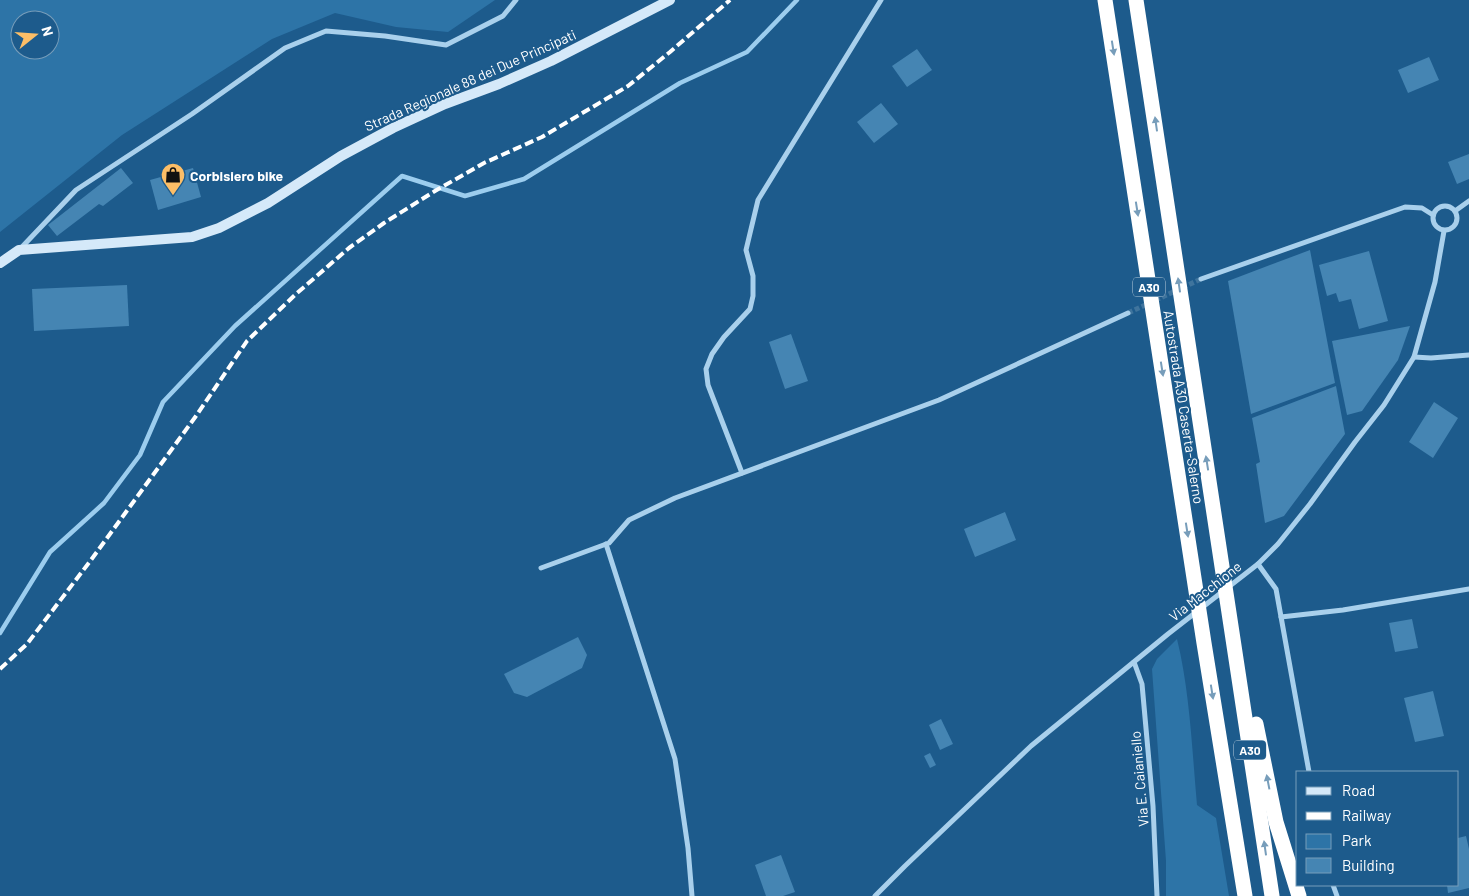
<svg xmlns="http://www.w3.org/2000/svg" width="1469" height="896" viewBox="0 0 1469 896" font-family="Barlow,sans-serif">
  <rect width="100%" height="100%" fill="#1d5b8c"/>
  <g fill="#2d74a7" fill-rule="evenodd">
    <path d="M0 0H495L448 32 396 27 335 13 272 39 122 135 0 232ZM20 20H50V50H20Z"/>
    <path d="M1177 639C1190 692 1192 750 1197 805L1216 818 1229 896H1166V861L1152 669 1157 659Z"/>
  </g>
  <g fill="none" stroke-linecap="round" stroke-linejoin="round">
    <path stroke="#9ccdee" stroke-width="4.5" d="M0 633 50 552 104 503 140 455 163 402 235 326 402 176 465 196 524 179 680 83 747 52 797 0"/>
  </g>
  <g fill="#4585b3">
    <path d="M917 49 932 70 907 87 892 66Z"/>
    <path d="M1429 57 1439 80 1408 93 1398 70Z"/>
    <path d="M881 103 898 124 874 143 857 122Z"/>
    <path d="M1469 154V179L1457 184 1448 162Z"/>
    <path d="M121 168 133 183 103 206 99 204 57 236 48 225Z"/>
    <path d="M193 168 201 197 158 210 150 180Z"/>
    <path d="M1310 250 1335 383 1251 414 1228 281Z"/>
    <path d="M1369 251 1388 321 1359 329 1351 299 1339 302 1336 293 1327 296 1319 265Z"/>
    <path d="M127 285 129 326 34 331 32 289Z"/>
    <path d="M1410 326 1398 360 1362 411 1347 415 1332 341Z"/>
    <path d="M791 334 808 381 785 389 769 342Z"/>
    <path d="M1336 386 1345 434 1284 516 1265 523 1256 464 1260 462 1252 418Z"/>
    <path d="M1434 402 1458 418 1433 458 1409 442Z"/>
    <path d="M1005 512 1016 540 975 557 964 529Z"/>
    <path d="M1412 619 1418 648 1395 652 1389 623Z"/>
    <path d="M578 637 587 655 582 668 527 697 514 693 504 674Z"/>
    <path d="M1433 691 1444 736 1415 742 1404 698Z"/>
    <path d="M941 719 953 744 940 750 929 725Z"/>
    <path d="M930 753 936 765 930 768 924 756Z"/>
    <path d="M1466 836 1469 849V888L1448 893 1447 885H1458V838Z"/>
    <path d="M781 855 795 892 783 896H766L755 865Z"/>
  </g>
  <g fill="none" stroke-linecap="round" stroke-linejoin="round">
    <path stroke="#3f749d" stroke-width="5" stroke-dasharray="5 2.5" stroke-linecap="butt" d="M1128 313 1201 279"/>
    <g stroke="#a9d0ec" stroke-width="5">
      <circle cx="1445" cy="218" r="12"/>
      <path d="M1455 211 1469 201"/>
      <path d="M21 248 76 190 192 114 285 48 326 31 385 36 446 45 503 16 516 0"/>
      <path d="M1201 279 1405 207 1422 208 1433 215"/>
      <path d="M1414 357 1431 358 1469 355"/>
      <path d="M742 473 708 385 706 369 712 354 724 337 750 309 753 296V276L746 250 758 200 881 0"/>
      <path d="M606 544 675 759 688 848 692 896"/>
      <path d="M1258 564 1276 589 1309 772"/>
      <path d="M541 568 609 543 629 520 675 498 939 400 1128 313"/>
      <path d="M1281 617 1343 610 1469 589"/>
      <path d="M1134 662 1142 684 1153 806 1157 896"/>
      <path d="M1333 885 1337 896"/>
      <path d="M875 896 905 866 1031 746 1168 634 1258 564 1278 544 1310 504 1355 442 1384 405 1414 357 1435 282 1444 231"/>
    </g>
    <path stroke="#d5e9f9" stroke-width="10" d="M0 263 19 250 192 237 219 228 268 203 341 156 393 128 445 104 499 84 551 61 670 0"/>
    <g stroke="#fff" stroke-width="15">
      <path d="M1105 0 1204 643 1245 896"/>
      <path d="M1136 0 1272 896"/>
      <path d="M1256 724 1276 822 1299 896"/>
    </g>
    <path stroke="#fff" stroke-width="4" stroke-dasharray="9 4" stroke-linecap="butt" d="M0 669 27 644 91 560 196 416 247 341 296 294 349 248 384 223 435 191 484 163 542 137 628 86 670 52 730 0"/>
  </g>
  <defs><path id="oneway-solid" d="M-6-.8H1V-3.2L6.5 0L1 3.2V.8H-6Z" transform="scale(1.25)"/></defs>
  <g fill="#779dba">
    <use href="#oneway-solid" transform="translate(1113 48) rotate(81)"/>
    <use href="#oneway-solid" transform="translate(1156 124) rotate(-98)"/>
    <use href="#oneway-solid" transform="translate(1137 209) rotate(81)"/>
    <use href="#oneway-solid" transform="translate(1179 285) rotate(-98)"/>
    <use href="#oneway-solid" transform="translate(1162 369) rotate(81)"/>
    <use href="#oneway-solid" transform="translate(1207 463) rotate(-99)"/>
    <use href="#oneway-solid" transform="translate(1187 530) rotate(81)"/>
    <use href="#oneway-solid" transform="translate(1212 692) rotate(81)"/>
    <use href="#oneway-solid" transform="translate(1268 782) rotate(-101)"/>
    <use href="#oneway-solid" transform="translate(1265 848) rotate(-98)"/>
  </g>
  <defs>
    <symbol id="shop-pin" viewBox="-11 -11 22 30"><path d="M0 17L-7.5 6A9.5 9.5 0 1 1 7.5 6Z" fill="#fcbe67" stroke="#1d5b8c"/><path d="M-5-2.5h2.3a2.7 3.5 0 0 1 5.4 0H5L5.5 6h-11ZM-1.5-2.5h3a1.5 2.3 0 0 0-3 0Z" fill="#111"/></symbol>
  </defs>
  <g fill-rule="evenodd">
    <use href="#shop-pin" x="159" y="161" width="28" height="38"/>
  </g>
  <g text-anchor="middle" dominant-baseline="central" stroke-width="4" stroke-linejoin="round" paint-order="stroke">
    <g fill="#1d5b8c" stroke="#bbcedc" stroke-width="1">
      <rect x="1133" y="277.5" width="32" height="19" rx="4"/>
      <rect x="1234" y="740.5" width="32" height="19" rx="4"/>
    </g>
    <g font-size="12" font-weight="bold" fill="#fff">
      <text x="1149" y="287">A30</text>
      <text x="1250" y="750">A30</text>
    </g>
    <g font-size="14" fill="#fff" stroke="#1d5b8c">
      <text transform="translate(470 80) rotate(-24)">Strada Regionale 88 dei Due Principati</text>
      <text transform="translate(1184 407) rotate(81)">Autostrada A30 Caserta-Salerno</text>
      <text transform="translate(1205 591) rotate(-38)">Via Macchione</text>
      <text transform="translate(1139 779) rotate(-95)">Via E. Caianiello</text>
    </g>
    <g font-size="14" font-weight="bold" fill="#fff" stroke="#1d5b8c" text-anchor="start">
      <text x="190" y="175">Corbisiero bike</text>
    </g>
  </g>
  <rect x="1296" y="771" width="162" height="115" fill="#1d5b8c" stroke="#779dba"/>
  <rect x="1306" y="787" width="25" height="8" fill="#d5e9f9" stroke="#779dba"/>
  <text x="1342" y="796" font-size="15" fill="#ffffff">Road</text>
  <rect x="1306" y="812" width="25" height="8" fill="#ffffff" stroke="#779dba"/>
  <text x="1342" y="821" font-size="15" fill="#ffffff">Railway</text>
  <rect x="1306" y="834" width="25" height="15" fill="#2d74a7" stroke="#779dba"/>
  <text x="1342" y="846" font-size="15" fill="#ffffff">Park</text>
  <rect x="1306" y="858" width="25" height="15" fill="#4585b3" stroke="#779dba"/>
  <text x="1342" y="871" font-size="15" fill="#ffffff">Building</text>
  <g transform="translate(35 35) rotate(73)"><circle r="24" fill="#1d5b8c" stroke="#779dba"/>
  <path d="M0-4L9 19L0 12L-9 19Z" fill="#fcbe67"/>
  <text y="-8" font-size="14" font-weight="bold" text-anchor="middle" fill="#ffffff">N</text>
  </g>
</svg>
